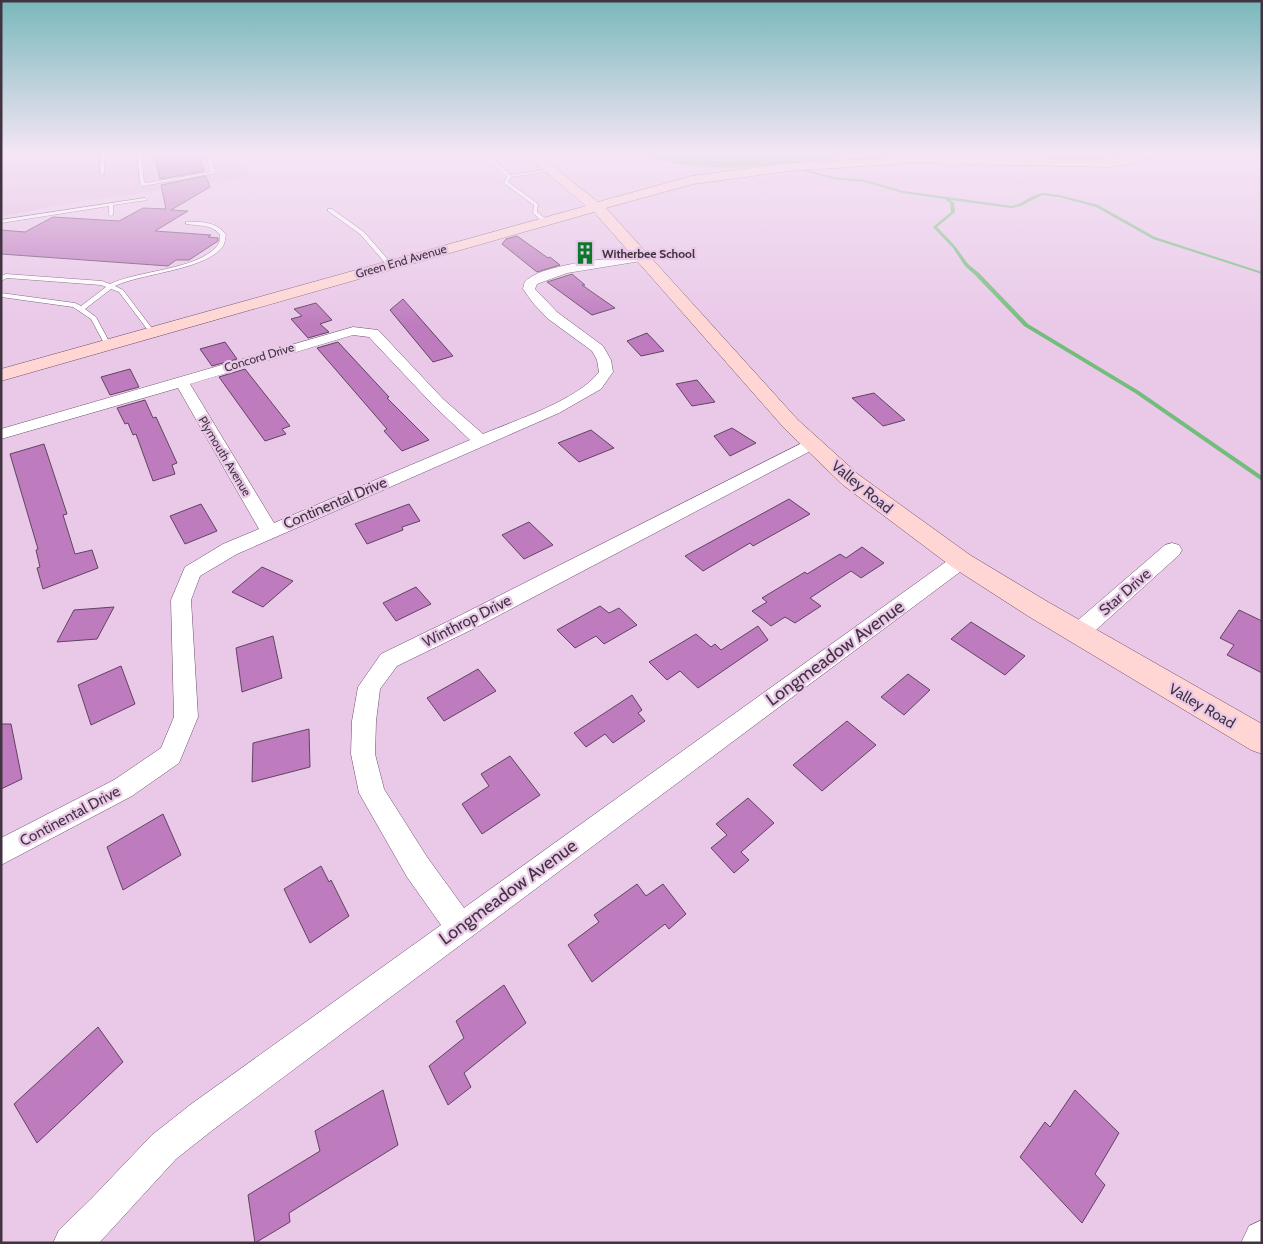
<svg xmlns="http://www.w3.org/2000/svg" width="1263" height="1244" viewBox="0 0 1263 1244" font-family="Cabin,sans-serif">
  <rect width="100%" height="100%" fill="#e9c8e8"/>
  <path fill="#e0badf" d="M1 152H238L251 177 64 204 1 217Z"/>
  <path fill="#73bd7b" d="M638 152H847L844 156 833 159C769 164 699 178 638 152Z"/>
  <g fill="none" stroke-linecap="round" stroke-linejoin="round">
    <path fill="#73bd7b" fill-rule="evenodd" d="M804 169 833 177 865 180 903 191 1012 206 1019 204 1033 196 1042 193 1059 195 1098 205 1155 237 1262 272V274L1153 239 1096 207 1059 197 1042 195 1021 206 1012 208 950 200 954 203 955 212 937 227 955 246 968 264 979 273 1028 324 1139 391 1262 476V481L1135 393 1024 326 975 275 965 266 953 248 933 227 951 212 950 203 945 199 903 193 865 182 833 179 803 171Z"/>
  </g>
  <g fill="#be7cbe" stroke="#604460">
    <path d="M154 152H198L204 171 160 179Z"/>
    <path d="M206 176 210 187 171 210 188 211 155 231 211 235 208 237 218 238V241L189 260H176L168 266 1 254V230L25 232 53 217 119 221 143 208 166 209 161 185Z"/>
    <path d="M517 236 548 258 550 257 560 265 537 272 502 244 506 239Z"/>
    <path d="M572 274 585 285H582L615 308 592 315 547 282Z"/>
    <path d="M403 299 453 356 433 362 390 310Z"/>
    <path d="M316 303 332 320 320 324 329 332 308 338 291 319 302 316 294 309Z"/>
    <path d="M647 333 664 351 641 356 627 341Z"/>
    <path d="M225 342 237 359 212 366 200 349Z"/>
    <path d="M338 342 389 397 387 398 429 440 402 451 384 431 387 429 317 348Z"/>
    <path d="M130 369 139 387 110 395 101 377Z"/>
    <path d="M245 369 290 426 282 429 286 434 265 441 219 377Z"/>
    <path d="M697 380 715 402 692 406 676 384Z"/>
    <path d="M874 393 905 420 883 426 852 398Z"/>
    <path d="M145 400 153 418 156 417 177 463 172 465 175 474 153 481 136 434 133 435 128 423 125 424 117 408Z"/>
    <path d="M732 428 756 443 730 456 714 436Z"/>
    <path d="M591 430 614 448 579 462 558 443Z"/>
    <path d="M44 444 67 514 63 515 75 554 92 550 98 568 43 589 37 568 40 567 36 550 38 549 10 454Z"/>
    <path d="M789 499 810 514 753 546 750 543 703 571 685 556Z"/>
    <path d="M201 504 217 531 185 544 170 516Z"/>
    <path d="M409 504 420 521 402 527 403 530 367 544 355 524Z"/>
    <path d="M529 522 553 545 524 559 502 535Z"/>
    <path d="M862 547 884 563 861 578 851 571 810 598 821 606 795 623 785 617 771 626 752 611 767 602 762 598 805 572 807 574 840 554 846 558Z"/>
    <path d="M262 567 293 581 263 607 232 592Z"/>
    <path d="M416 587 431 604 396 621 383 603Z"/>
    <path d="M600 606 609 613 619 608 637 625 604 644 596 636 575 648 557 630Z"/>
    <path d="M114 607 97 639 57 642 74 610Z"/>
    <path d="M1239 610 1262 621V673L1227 655 1234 645 1220 638Z"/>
    <path d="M971 622 1025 656 1005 675 951 639Z"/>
    <path d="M758 626 768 640 698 688 680 671 667 680 649 662 696 634 711 647 715 644 721 650Z"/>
    <path d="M273 636 282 678 242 692 236 648Z"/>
    <path d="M121 666 135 704 91 725 78 685Z"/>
    <path d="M478 669 496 691 444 721 427 698Z"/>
    <path d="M908 674 930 690 904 715 881 697Z"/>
    <path d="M632 695 642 710 638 713 645 721 613 743 605 734 586 747 574 733Z"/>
    <path d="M847 721 876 745 822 791 793 765Z"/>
    <path d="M1 724H11L22 779 1 789Z"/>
    <path d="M309 729 310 767 252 782 253 743Z"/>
    <path d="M510 756 540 795 482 834 462 804 489 786 481 774Z"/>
    <path d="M748 798 774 823 741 852 749 860 734 873 711 848 727 835 716 824Z"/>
    <path d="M163 814 181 855 123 890 107 847Z"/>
    <path d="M321 866 329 882 331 880 349 916 310 943 284 889Z"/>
    <path d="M637 884 646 896 663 884 686 914 669 929 665 924 592 982 568 945 599 922 594 915Z"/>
    <path d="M504 985 526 1023 464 1073 471 1087 448 1105 429 1066 464 1038 456 1021Z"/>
    <path d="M98 1027 123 1062 37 1143 14 1104Z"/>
    <path d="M383 1090 398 1145 289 1213 290 1222 255 1243 248 1195 320 1151 315 1131Z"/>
    <path d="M1075 1090 1119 1133 1095 1174 1105 1185 1082 1223 1020 1157 1045 1122 1050 1127Z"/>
  </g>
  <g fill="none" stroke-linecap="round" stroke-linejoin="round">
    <defs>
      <g id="lane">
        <path d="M101 152H105L104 173 102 174 100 173Z"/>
        <path d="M137 152H141L144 182 146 183 211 172 205 152H209L215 173 143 186 140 183Z"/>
        <path d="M482 152H486L510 175 553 169 551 171 511 177 508 182 538 204 537 212 547 220V222H543L533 213 534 205 504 183 507 176Z"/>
        <path d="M1080 152H1086L1123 162 1121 163Z"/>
        <path d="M145 198 147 200 113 205V215L111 216 109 215V206L1 223V220Z"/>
        <path d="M328 209H332L364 232 391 263V265H387L360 234 328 211Z"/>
        <path d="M186 222C200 221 218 222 226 235 225 239 225 243 223 246 207 270 142 273 115 286L123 290 154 331V333H150L119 292 111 289 85 309 96 317 111 345 108 347 105 345 91 319 73 307 1 297V293L75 303 81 306 106 287 101 285 7 278 1 281V276L6 274 102 281 110 284C139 270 197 270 217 246 220 243 220 239 220 235 213 224 198 226 186 224Z"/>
      </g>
      <g id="street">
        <path d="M1136 152H1148L1156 156 1152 159Z"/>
        <path d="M643 255 649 258 647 260 567 273 537 284 535 289 557 312 603 346 611 360 613 372 601 389 559 413 237 554 200 576 191 600 198 717 179 763 132 796 1 865V838L114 780 161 748 174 717 171 600 185 567 223 544 259 529 178 388 1 439V429L353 327 378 330 443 399 483 434C516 420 578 400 599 372L597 360 592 351 547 318 533 303 523 289C524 285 524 281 528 279 548 263 616 258 643 255ZM353 335 369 337 433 405 470 440 274 523 190 384Z"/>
        <path d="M812 438 818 439 820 443 818 447 473 629 397 666 380 689 376 721 375 754 384 789 427 857 464 908 954 556 961 554 968 556 971 561 968 566 214 1129 176 1159 99 1243H53L59 1230 92 1198 152 1135 190 1105 441 925 407 877 359 793 351 754 352 721 358 687 381 654 457 617Z"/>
        <path d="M1172 543 1179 545 1182 550 1179 555 1086 639 1078 641 1070 639 1067 633 1070 627 1165 545Z"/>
        <path d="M1262 1220V1243H1241L1249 1226Z"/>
      </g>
      <path id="secondary" d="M522 152H535L598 202 692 176 789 163 911 157 1110 159 1153 152H1172L1170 154 1133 163 1110 167 911 163 789 171 693 184 606 208 798 420 859 475 970 555 1048 602 1262 724V754L1251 750 1028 616 952 567 843 485 784 428 594 212 1 381V369L586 206Z"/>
    </defs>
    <use href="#lane" stroke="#6d516d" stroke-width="1"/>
    <use href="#street" stroke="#6d516d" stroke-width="1"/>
    <use href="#secondary" stroke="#6d516d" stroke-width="1"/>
    <use href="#lane" fill="#fff" fill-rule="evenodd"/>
    <use href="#street" fill="#fff" fill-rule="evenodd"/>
    <use href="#secondary" fill="#ffd6d3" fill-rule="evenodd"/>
  </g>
  <linearGradient id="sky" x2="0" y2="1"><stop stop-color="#79b8bc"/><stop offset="0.47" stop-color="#f5e6f5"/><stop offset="1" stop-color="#f5e6f5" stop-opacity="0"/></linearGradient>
  <rect width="1263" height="326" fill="url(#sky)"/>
  <defs>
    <symbol id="building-bare" viewBox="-9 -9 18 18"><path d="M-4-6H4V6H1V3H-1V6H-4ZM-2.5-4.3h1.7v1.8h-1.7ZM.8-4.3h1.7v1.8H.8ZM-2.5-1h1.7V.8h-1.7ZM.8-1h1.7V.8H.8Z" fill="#0a772a" stroke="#e9c8e8" stroke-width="2.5" paint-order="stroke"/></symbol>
  </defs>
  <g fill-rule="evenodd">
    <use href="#building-bare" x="569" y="237" width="32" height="32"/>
  </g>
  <g text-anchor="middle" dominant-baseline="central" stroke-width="4.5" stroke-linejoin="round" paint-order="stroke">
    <g font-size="12" font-weight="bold" fill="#413440" stroke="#e9c8e8" text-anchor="start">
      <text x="602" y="253">Witherbee School</text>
    </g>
    <g font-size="12" fill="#413440" stroke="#e9c8e8">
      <text transform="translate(401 261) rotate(-16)">Green End Avenue</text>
      <text transform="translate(259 357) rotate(-17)">Concord Drive</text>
      <text transform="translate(225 456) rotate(59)">Plymouth Avenue</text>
    </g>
    <g font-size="15" fill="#413440" stroke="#e9c8e8">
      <text transform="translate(862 487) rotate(39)">Valley Road</text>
      <text transform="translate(335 503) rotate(-23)">Continental Drive</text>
      <text transform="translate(1125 592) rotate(-41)">Star Drive</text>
      <text transform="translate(467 621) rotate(-27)">Winthrop Drive</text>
      <text transform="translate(1202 706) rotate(30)">Valley Road</text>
      <text transform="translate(70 816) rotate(-28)">Continental Drive</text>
    </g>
    <g font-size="18" fill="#413440" stroke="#e9c8e8">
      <text transform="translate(835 653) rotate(-36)">Longmeadow Avenue</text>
      <text transform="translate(508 892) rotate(-36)">Longmeadow Avenue</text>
    </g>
  </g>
  <rect width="1263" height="1244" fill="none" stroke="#413440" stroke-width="5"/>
</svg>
